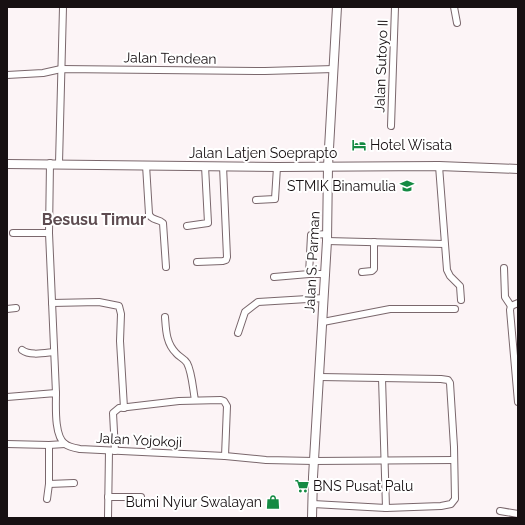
<svg xmlns="http://www.w3.org/2000/svg" width="525" height="525" viewBox="0 0 525 525" font-family="Raleway,sans-serif">
  <rect width="100%" height="100%" fill="#fcf4f6"/>
  <g fill="none" stroke-linecap="round" stroke-linejoin="round">
    <defs>
      <g id="minor">
        <path d="M454 7 457 23"/>
        <path d="M7 75 43 73 61 69 265 71 334 69"/>
        <path d="M391 126 395 7"/>
        <path d="M50 163 49 233 56 393"/>
        <path d="M59 163 63 7"/>
        <path d="M146 165 149 214C151 221 158 218 163 223L166 267"/>
        <path d="M439 166 447 270 450 276 460 286 461 300"/>
        <path d="M256 200 275 199 277 167"/>
        <path d="M187 226 208 223 205 166"/>
        <path d="M13 233H49"/>
        <path d="M327 241 444 244"/>
        <path d="M197 262 223 261 226 260 227 257 223 166"/>
        <path d="M504 268 505 297 511 306"/>
        <path d="M362 272 372 271 374 269V242"/>
        <path d="M309 274H326"/>
        <path d="M274 277 309 274 311 235 328 234"/>
        <path d="M52 303 99 302 119 306 121 314 120 341 124 408"/>
        <path d="M518 303 511 306 510 310 518 402"/>
        <path d="M7 309 16 308"/>
        <path d="M165 317C166 330 166 343 176 353 179 357 184 358 187 363 192 372 193 390 195 400"/>
        <path d="M323 322 390 309H455"/>
        <path d="M238 333 245 312 258 302 324 298"/>
        <path d="M22 350C30 356 44 353 54 352"/>
        <path d="M320 377 441 379 448 380 450 383 454 447 455 499 451 504 441 506 386 508"/>
        <path d="M7 397 56 393C56 406 54 436 65 444 69 447 75 448 80 449L225 456 266 460 314 461 454 460"/>
        <path d="M7 444 49 445 65 444"/>
        <path d="M115 451 113 413 119 408 179 401 221 400 224 401 227 406 225 456"/>
        <path d="M49 484 74 483"/>
        <path d="M108 497H141"/>
        <path d="M47 499 49 484V445"/>
        <path d="M313 504 386 508 382 378"/>
        <path d="M500 511 518 514"/>
        <path d="M108 518 109 451"/>
      </g>
      <g id="tertiary">
        <path d="M7 164 277 167 439 166 518 169"/>
        <path d="M312 518 313 477 327 241 328 166 337 7"/>
      </g>
    </defs>
    <use href="#minor" stroke="#7a676c" stroke-width="8"/>
    <use href="#tertiary" stroke="#7a676c" stroke-width="10"/>
    <use href="#minor" stroke="#fff" stroke-width="6"/>
    <use href="#tertiary" stroke="#fff" stroke-width="8"/>
  </g>
  <defs>
    <symbol id="hotel-bare" viewBox="-9 -9 18 18"><path d="M-6-4.5h1.5V1H6V5H4.5V3h-9V5H-6ZM-4 0a1.8 1.8 0 1 1 3.6 0ZM.5 0V-2.5h3Q6-2.5 6 0Z" fill="#158a43" stroke="#fff" stroke-width="2.5" paint-order="stroke"/></symbol>
    <symbol id="university-bare" viewBox="-9 -9 18 18"><path d="M0-5L7-2L0 1L-7-2ZM-4 1L0 2.5L4 1V4Q0 6-4 4Z" fill="#158a43" stroke="#fff" stroke-width="2.5" paint-order="stroke"/></symbol>
    <symbol id="supermarket-bare" viewBox="-9 -9 18 18"><path d="M-6-5.5h2.5l.6 2H6L4.5 2H-2.5L-4.4-4H-6ZM-1.5 3.2a1.3 1.3 0 1 0 .1 0ZM3 3.2a1.3 1.3 0 1 0 .1 0Z" fill="#158a43" stroke="#fff" stroke-width="2.5" paint-order="stroke"/></symbol>
    <symbol id="shop-bare" viewBox="-9 -9 18 18"><path d="M-5-2.5h2.3a2.7 3.5 0 0 1 5.4 0H5L5.5 6h-11ZM-1.5-2.5h3a1.5 2.3 0 0 0-3 0Z" fill="#158a43" stroke="#fff" stroke-width="2.5" paint-order="stroke"/></symbol>
  </defs>
  <g fill-rule="evenodd">
    <use href="#hotel-bare" x="349" y="135" width="20" height="20"/>
    <use href="#university-bare" x="397" y="176" width="20" height="20"/>
    <use href="#supermarket-bare" x="292" y="476" width="20" height="20"/>
    <use href="#shop-bare" x="263" y="492" width="20" height="20"/>
  </g>
  <g text-anchor="middle" dominant-baseline="central" stroke-width="4" stroke-linejoin="round" paint-order="stroke">
    <g font-size="14" fill="#171012" stroke="#fff">
      <text transform="translate(170 58) rotate(1)">Jalan Tendean</text>
      <text transform="translate(381 66) rotate(-88)">Jalan Sutoyo II</text>
      <text x="263" y="153">Jalan Latjen Soeprapto</text>
      <text transform="translate(312 262) rotate(-87)">Jalan S. Parman</text>
      <text transform="translate(139 440) rotate(3)">Jalan Yojokoji</text>
    </g>
    <g font-size="14" fill="#171012" stroke="#fff" text-anchor="start">
      <text x="370" y="145">Hotel Wisata</text>
      <text x="396" y="186" text-anchor="end">STMIK Binamulia</text>
      <text x="313" y="486">BNS Pusat Palu</text>
      <text x="262" y="502" text-anchor="end">Bumi Nyiur Swalayan</text>
    </g>
    <g font-size="16" font-weight="bold" fill="#5e4c51" stroke="#fff">
      <text x="94" y="219">Besusu Timur</text>
    </g>
  </g>
  <rect width="525" height="525" fill="none" stroke="#171012" stroke-width="16"/>
</svg>
